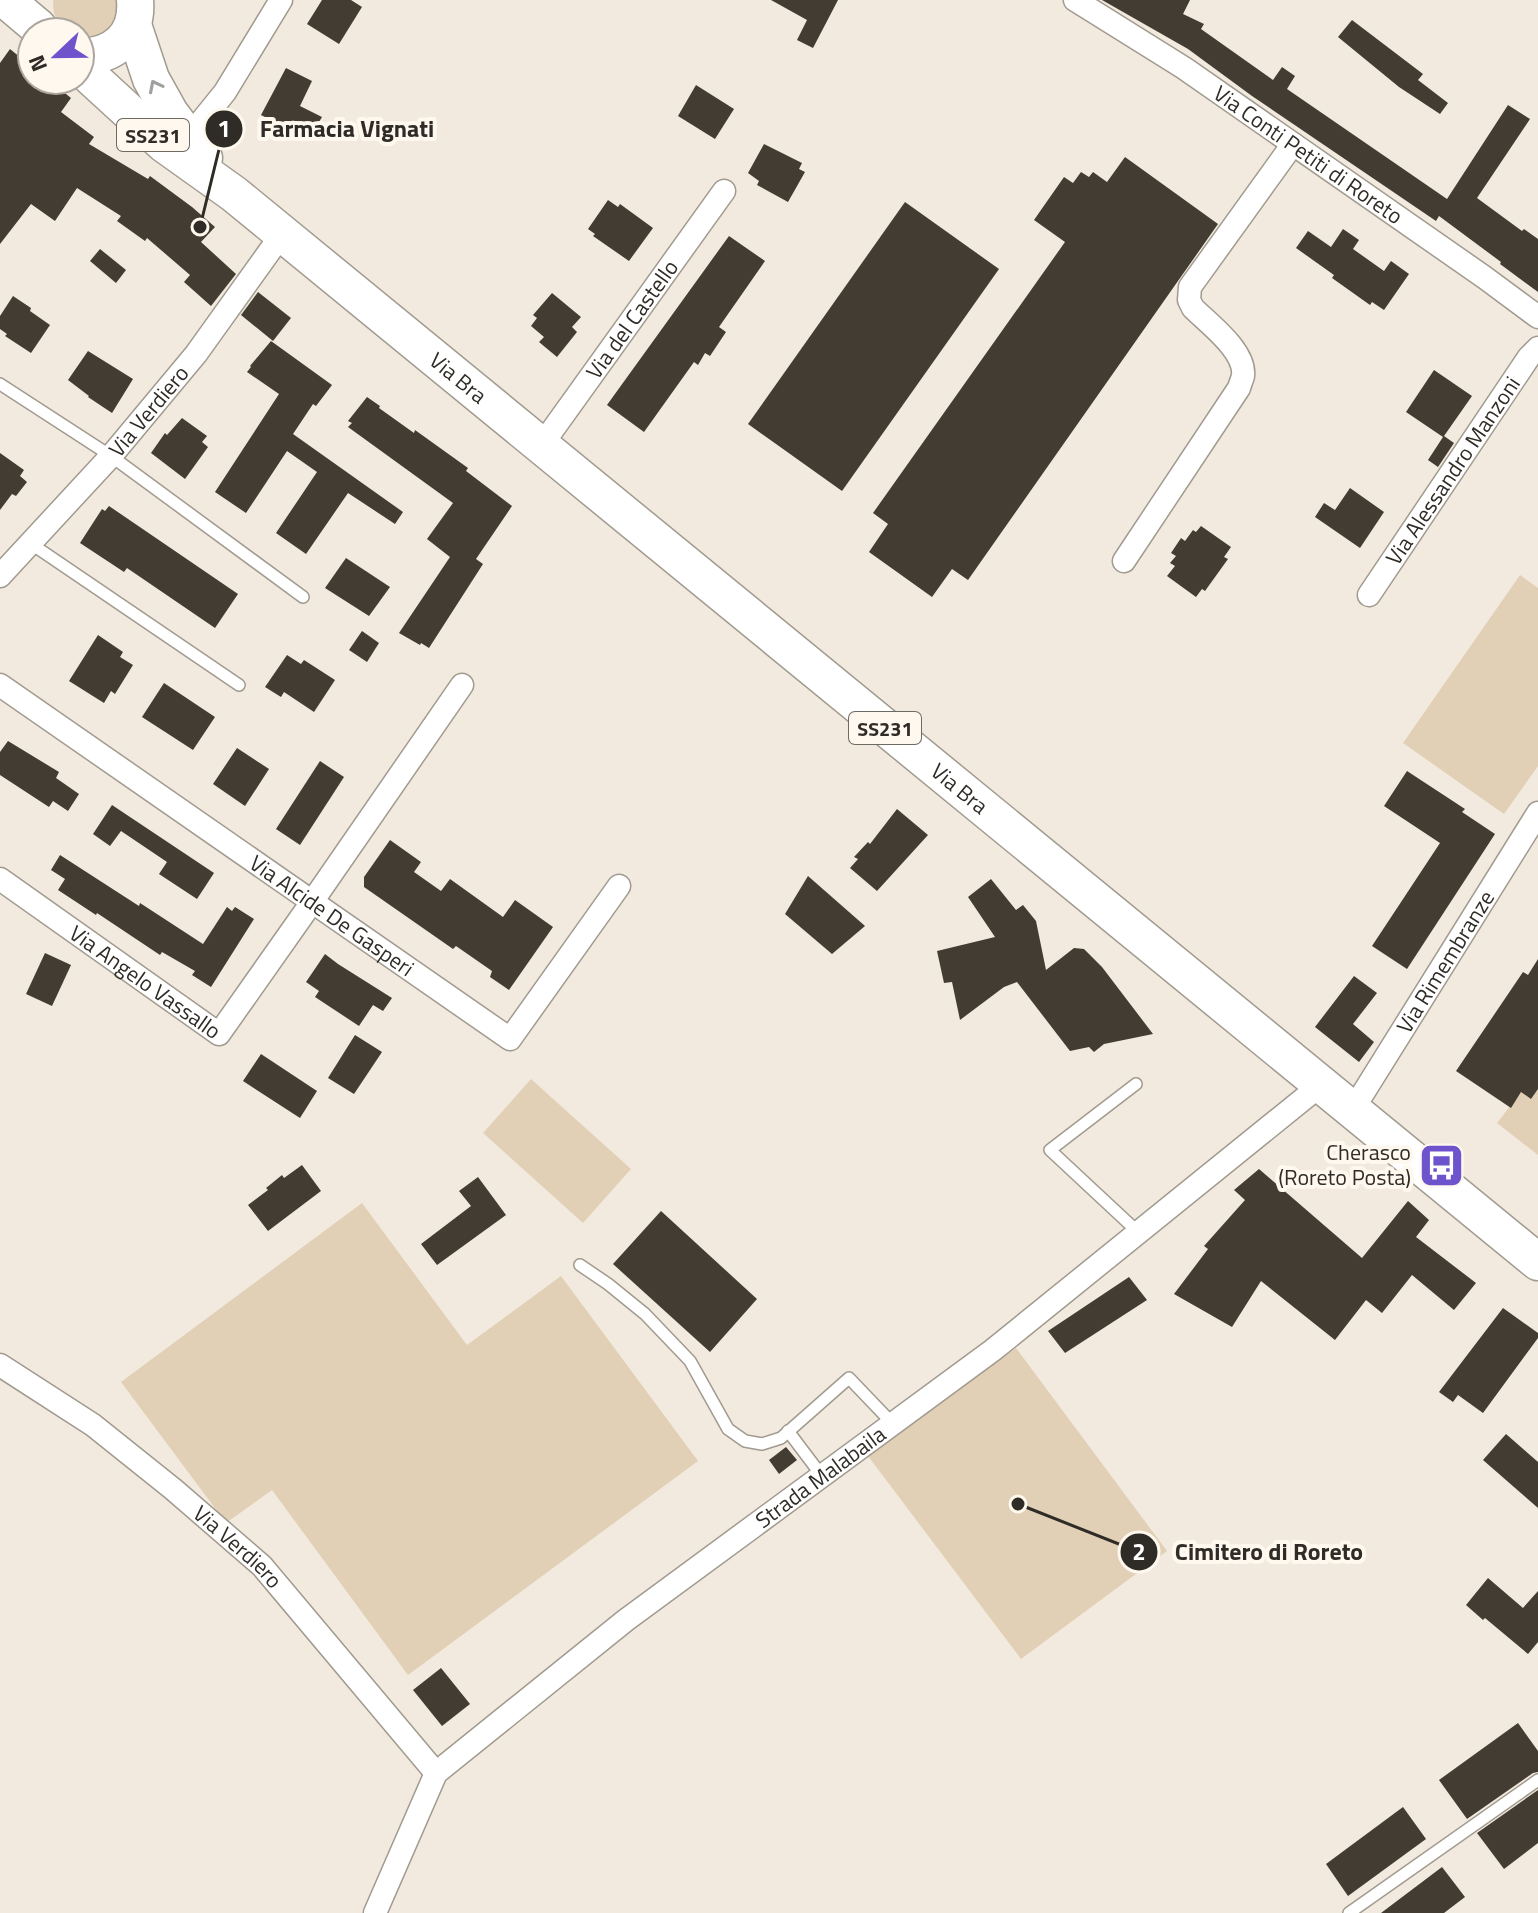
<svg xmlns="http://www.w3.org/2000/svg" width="1538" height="1913" viewBox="0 0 1538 1913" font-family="'Titillium Web',sans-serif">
  <rect width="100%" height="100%" fill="#f2eadf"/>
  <g fill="#e1d0b5">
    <path d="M53 0H118C118 28 107 38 80 39V32H65C55 22 53 13 53 0Z"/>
    <path d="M1520 575 1538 588V766L1504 814 1403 743Z"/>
    <path d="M531 1079 631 1169 583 1223 483 1133Z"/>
    <path d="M1538 1089V1155L1497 1123 1521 1092 1531 1099Z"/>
    <path d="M362 1203 467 1345 561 1276 698 1461 408 1675 272 1490 226 1523 121 1382Z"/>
    <path d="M1016 1348 1167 1551 1021 1659 868 1456Z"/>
  </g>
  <g fill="#423c32">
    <path d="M322 0H351L362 7 339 44 307 24Z"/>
    <path d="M771 0H838L813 48 797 40 807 20Z"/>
    <path d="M1102 0H1190L1183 14 1204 24 1201 29 1273 80 1282 67 1295 76 1287 89 1447 199 1508 105 1530 119 1477 198 1522 231 1524 229 1538 239V292L1500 264 1501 262 1439 216 1436 221 1252 96 1188 49Z"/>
    <path d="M1352 20 1423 74 1418 80 1448 103 1440 114 1399 87 1338 37Z"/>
    <path d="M10 49 32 67V80H49L71 98 61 112 94 137 89 144 148 179 150 176 192 207 215 227 201 242 236 274 211 306 184 282 190 275 147 238 145 241 117 221 121 216 77 188 55 221 31 204 0 244V63Z"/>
    <path d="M286 68 312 81 300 106 322 117 309 139 261 115Z"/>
    <path d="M696 85 734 109 715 139 678 116Z"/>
    <path d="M764 144 802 163 799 169 805 172 788 202 757 185 759 181 748 173Z"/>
    <path d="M1125 157 1218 224 968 580 952 569 932 597 869 552 888 524 873 513 1065 242 1034 220 1064 177 1073 183 1081 172 1089 177 1093 172 1107 182Z"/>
    <path d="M608 200 618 207 620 204 653 228 629 261 593 236 595 234 588 229Z"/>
    <path d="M905 202 999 269 842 491 748 424Z"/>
    <path d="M1343 229 1359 240 1353 249 1384 271 1391 261 1409 274 1384 310 1372 302 1370 305 1332 278 1334 275 1296 248 1308 231 1331 247Z"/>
    <path d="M729 236 765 261 719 327 726 332 710 356 705 353 698 365 694 362 644 432 607 405Z"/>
    <path d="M100 249 126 270 116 283 90 261Z"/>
    <path d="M258 292 291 318 273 341 241 315Z"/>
    <path d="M552 293 581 317 572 327 577 332 557 357 539 342 544 337 531 326 537 318 533 315Z"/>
    <path d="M13 296 31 308 30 311 50 325 31 353 5 336 7 334 0 329V316Z"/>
    <path d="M271 341 332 385 316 406 313 404 293 434 403 512 395 524 348 493 306 554 276 533 317 472 287 451 246 513 215 492 279 394 247 372 251 367 250 366Z"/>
    <path d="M88 351 133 379 112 413 88 397 89 396 68 380Z"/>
    <path d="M1434 370 1472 396 1444 436 1454 443 1438 467 1428 460 1443 437 1406 412Z"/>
    <path d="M367 397 380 406 379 408 414 433 415 430 468 468 466 471 512 506 476 559 483 564 429 648 421 643 420 645 399 633 450 557 427 539 453 503 348 427 352 423 348 421Z"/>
    <path d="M182 418 207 436 202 442 208 447 185 479 151 453 165 433 167 435Z"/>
    <path d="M0 453 24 470 20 476 27 482 16 496 12 494 0 510Z"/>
    <path d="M1350 488 1384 512 1360 548 1315 517 1324 503 1335 510Z"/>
    <path d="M109 506 238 594 215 628 127 568 124 572 80 543 102 509 105 511Z"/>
    <path d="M1201 526 1231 547 1224 557 1228 559 1205 591 1202 589 1196 597 1167 576 1175 566 1170 563 1176 556 1171 553 1181 538 1185 541 1193 530 1196 532Z"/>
    <path d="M346 558 390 587 369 616 325 588Z"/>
    <path d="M362 631 379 643 367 662 349 650Z"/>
    <path d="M98 635 123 652 120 657 133 665 115 694 111 691 104 703 69 681Z"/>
    <path d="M287 655 301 664 304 660 335 680 314 712 284 692 281 697 265 687Z"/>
    <path d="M164 683 215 717 193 750 142 717Z"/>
    <path d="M8 741 59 772 56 778 79 794 68 811 53 801 49 807 0 775V752Z"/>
    <path d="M237 748 269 769 245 806 213 784Z"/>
    <path d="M320 761 344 777 300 845 276 829Z"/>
    <path d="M1407 771 1465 809 1462 812 1495 834 1407 969 1372 946 1440 843 1384 806Z"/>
    <path d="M112 805 214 873 197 899 159 874 167 862 121 831 110 846 93 834Z"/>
    <path d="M897 809 928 835 877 891 850 868 858 859 854 857 868 842 870 844Z"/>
    <path d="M390 840 421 862 414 872 441 891 450 879 503 917 515 900 553 927 509 990 490 977 492 971 456 946 453 949 364 887V877Z"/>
    <path d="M60 855 139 906 140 903 203 944 227 907 232 911 235 907 254 919 211 987 192 975 195 971 162 952 160 955 97 913 96 915 58 890 65 879 51 870Z"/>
    <path d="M808 876 865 926 832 954 785 914Z"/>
    <path d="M991 879 1016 910 1023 905 1036 921 1046 970 1074 948 1084 949 1102 967 1153 1034 1104 1044 1094 1052 1089 1047 1070 1051 1017 982 1004 987 960 1020 952 982 944 983 937 951 995 937 968 897Z"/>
    <path d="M45 953 71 965 52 1006 26 994Z"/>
    <path d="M325 954 338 964 392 998 383 1011 373 1005 359 1026 315 997 319 991 306 982Z"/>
    <path d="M1538 959V1089L1531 1099 1521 1092 1511 1108 1456 1071 1523 972 1528 975Z"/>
    <path d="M1354 976 1377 993 1353 1024 1374 1042 1359 1062 1315 1027Z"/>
    <path d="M355 1035 382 1052 354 1094 328 1078Z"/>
    <path d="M261 1054 317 1091 300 1118 243 1081Z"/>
    <path d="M302 1165 321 1191 268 1231 248 1205 268 1190 266 1188 282 1175 284 1178Z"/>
    <path d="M1259 1169 1362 1258 1408 1201 1429 1220 1416 1237 1476 1283 1454 1310 1412 1275 1382 1313 1366 1300 1335 1340 1261 1281 1232 1327 1174 1294 1208 1249 1204 1246 1245 1200 1234 1190Z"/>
    <path d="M478 1177 506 1215 437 1265 421 1244 471 1206 459 1191Z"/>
    <path d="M661 1211 757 1299 710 1352 613 1264Z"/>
    <path d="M1129 1277 1147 1300 1065 1353 1048 1331Z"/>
    <path d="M1503 1308 1538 1333V1338L1483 1413 1458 1395 1453 1402 1439 1392Z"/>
    <path d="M1506 1434 1538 1462V1508L1483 1460Z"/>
    <path d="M786 1447 797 1460 779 1474 769 1460Z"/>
    <path d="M1488 1578 1523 1608 1538 1591V1642L1528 1654 1485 1618 1483 1620 1466 1605Z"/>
    <path d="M441 1668 470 1704 442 1726 413 1690Z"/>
    <path d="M1518 1723 1538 1751V1772L1533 1773 1467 1819 1439 1780Z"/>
    <path d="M1538 1790V1843L1504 1869 1477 1833Z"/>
    <path d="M1403 1807 1426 1839 1348 1896 1326 1864Z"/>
    <path d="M1442 1867 1465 1897 1444 1913H1381Z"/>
  </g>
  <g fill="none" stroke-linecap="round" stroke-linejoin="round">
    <defs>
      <g id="lane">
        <path d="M0 384 111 456 303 597"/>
        <path d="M30 543 239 685"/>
        <path d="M1136 1084 1050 1150 1138 1232"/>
        <path d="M580 1265 608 1284 645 1314 690 1361 728 1429 745 1441 762 1444 781 1438 849 1378 893 1424"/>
        <path d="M788 1431 822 1476"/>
        <path d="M1349 1913 1538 1780"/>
      </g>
      <g id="street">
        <path id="s1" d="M1075 0 1184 68 1484 277 1538 317"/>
        <path d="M183 144 225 92 281 0"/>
        <path id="s2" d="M541 446 724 191"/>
        <path d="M1124 561 1239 388C1240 384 1242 380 1243 376 1246 351 1209 324 1193 308L1189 300 1190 287 1293 144"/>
        <path id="s3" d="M0 576 111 456 196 354 282 234"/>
        <path id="s4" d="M1369 595 1529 357 1538 348"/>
        <path id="s5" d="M0 685 510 1039 619 886"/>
        <path id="s6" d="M0 879 219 1034 312 902 462 685"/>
        <path id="s7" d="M1352 1111 1538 813"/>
        <path id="s8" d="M0 1365 93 1425 173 1489 262 1566 436 1773"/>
        <path id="s9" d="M375 1913 436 1773 626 1620 993 1350 1322 1084"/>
      </g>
      <g id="primary">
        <path d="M6 0 38 27"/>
        <path d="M133 25 151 79 170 113 204 158"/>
        <path d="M80 57C115 56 138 36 135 0"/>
        <path id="s10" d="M80 67 164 144 234 194 1538 1262"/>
      </g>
    </defs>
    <use href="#lane" stroke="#a19a8f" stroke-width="14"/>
    <use href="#street" stroke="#a19a8f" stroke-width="25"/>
    <use href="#primary" stroke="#a19a8f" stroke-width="39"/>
    <use href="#lane" stroke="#fff" stroke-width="11"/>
    <use href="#street" stroke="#fff" stroke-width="22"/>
    <use href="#primary" stroke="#fff" stroke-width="36"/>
  </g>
  <defs><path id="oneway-chevron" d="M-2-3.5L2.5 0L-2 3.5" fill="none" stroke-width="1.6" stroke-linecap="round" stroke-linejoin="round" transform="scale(2)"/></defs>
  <use stroke="#a1a09e" href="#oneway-chevron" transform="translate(155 86) rotate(-117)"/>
  <defs>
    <symbol id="bus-square" viewBox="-11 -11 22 22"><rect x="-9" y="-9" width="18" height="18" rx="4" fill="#6d53cc" stroke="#fef8ee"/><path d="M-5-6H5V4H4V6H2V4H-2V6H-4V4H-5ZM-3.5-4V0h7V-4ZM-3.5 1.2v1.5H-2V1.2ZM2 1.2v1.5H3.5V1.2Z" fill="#fff"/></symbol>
  </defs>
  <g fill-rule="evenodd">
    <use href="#bus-square" x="1416" y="1140" width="51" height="51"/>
  </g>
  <g text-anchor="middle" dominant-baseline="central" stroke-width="8" stroke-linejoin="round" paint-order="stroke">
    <g fill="#fef8ee" stroke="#6d6963" stroke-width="2">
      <rect x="117" y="119" width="72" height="32" rx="6"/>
      <rect x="849" y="712" width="72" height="32" rx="6"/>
    </g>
    <g font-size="20" font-weight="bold" fill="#2f2c27">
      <text x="153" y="135">SS231</text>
      <text x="885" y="728">SS231</text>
    </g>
    <g font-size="22" fill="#2f2c27" stroke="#fef8ee">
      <text stroke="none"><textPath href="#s1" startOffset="280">Via Conti Petiti di Roreto</textPath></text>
      <text stroke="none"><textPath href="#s2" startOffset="156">Via del Castello</textPath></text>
      <text stroke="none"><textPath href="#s10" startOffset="490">Via Bra</textPath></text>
      <text stroke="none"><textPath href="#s3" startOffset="222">Via Verdiero</textPath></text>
      <text stroke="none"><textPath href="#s4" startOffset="150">Via Alessandro Manzoni</textPath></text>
      <text stroke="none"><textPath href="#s10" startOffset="1138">Via Bra</textPath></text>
      <text stroke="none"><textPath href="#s5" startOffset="404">Via Alcide De Gasperi</textPath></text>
      <text stroke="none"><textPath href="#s7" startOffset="176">Via Rimembranze</textPath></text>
      <text stroke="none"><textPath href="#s6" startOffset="178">Via Angelo Vassallo</textPath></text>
      <text stroke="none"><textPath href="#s9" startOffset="638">Strada Malabaila</textPath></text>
      <text stroke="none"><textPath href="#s8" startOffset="300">Via Verdiero</textPath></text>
    </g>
    <g font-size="22" fill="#2f2c27" stroke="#fef8ee" text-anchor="end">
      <text x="1411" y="1152">Cherasco<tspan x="1411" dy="25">(Roreto Posta)</tspan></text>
    </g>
  </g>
  <path fill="none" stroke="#2f2c27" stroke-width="3" d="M200 227L224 129M1018 1504L1139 1552"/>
  <g fill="#2f2c27" stroke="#fef8ee" stroke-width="3">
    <circle cx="200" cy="227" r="8"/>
    <circle cx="1018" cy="1504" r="8"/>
    <circle cx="224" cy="129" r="20"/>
    <circle cx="1139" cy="1552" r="20"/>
  </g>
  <g font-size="24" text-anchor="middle" font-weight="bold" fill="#fff">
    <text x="224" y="137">1</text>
    <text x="1139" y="1560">2</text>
  </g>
  <g font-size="24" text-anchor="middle" font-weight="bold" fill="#2f2c27" stroke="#fef8ee" stroke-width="8" stroke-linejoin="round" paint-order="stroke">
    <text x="347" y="137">Farmacia Vignati</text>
    <text x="1269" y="1560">Cimitero di Roreto</text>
  </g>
  <g transform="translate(56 56) rotate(248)"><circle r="38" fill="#fef8ee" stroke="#aba69e" stroke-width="2"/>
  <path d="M0-6L14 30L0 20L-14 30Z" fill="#6d53cc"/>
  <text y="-12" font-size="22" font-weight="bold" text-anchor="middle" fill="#2f2c27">N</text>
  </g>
</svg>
